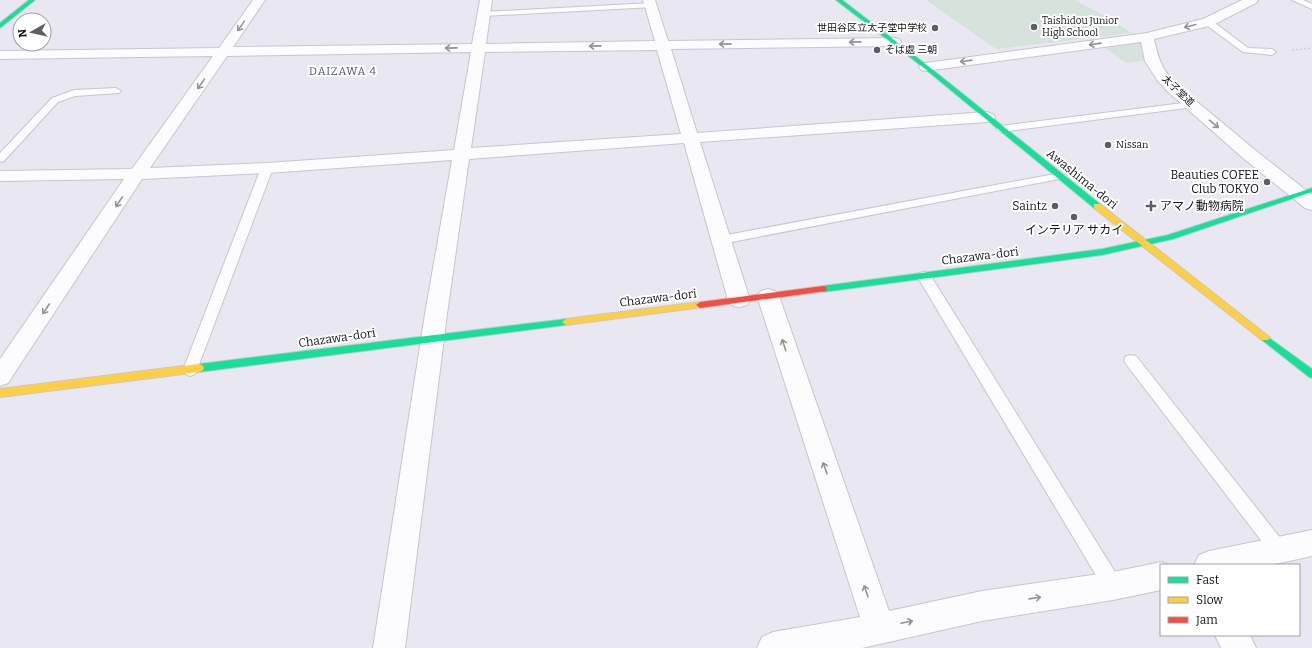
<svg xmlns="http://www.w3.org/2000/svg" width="1312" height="648" viewBox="0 0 1312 648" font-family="Bitter,'Noto Sans JP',serif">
  <rect width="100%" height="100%" fill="#e9e7f1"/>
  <g fill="#d6e2dc">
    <path d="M926 0H1075L1119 24 1131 33 996 49Z"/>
    <path d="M1139 42 1145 44 1147 60 1127 63 1104 47Z"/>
  </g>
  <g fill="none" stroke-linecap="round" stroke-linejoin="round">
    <defs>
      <g id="lane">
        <path d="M1292 0H1303L1312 4V9Z"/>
        <path d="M651 3 655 5 654 7 484 16 480 14 484 12Z"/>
        <path d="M1205 20H1211L1248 48 1272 49 1276 52 1272 55 1243 52 1205 24 1204 22Z"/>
        <path d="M116 88 121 91 119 93 75 96 58 102 4 161 0 162V153L52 98 74 90Z"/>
        <path d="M1191 102 1196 105 1194 107 1001 132 996 129 1001 126Z"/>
        <path d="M267 165 273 168 197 370 195 374 190 376 185 374 183 370 261 168Z"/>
        <path d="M1060 173 1066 176 1064 178 721 244 717 243 715 240 717 237 721 236Z"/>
        <path d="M924 272 929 273 1120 580 1122 586 1120 592 1113 595 1106 592 917 276 919 273Z"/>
        <path d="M1131 355 1136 356 1285 544 1288 550 1285 556 1279 558 1273 556 1126 364 1124 360 1126 356Z"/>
      </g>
      <g id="street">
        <path d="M253 0H265L233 47 472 44 480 0H492L486 44 655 41 643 0H655L668 41 894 38 899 39 901 42 899 45 894 46 671 49 697 133 987 112 993 114 995 117 993 120 987 122 700 142 750 300 747 305 739 307 731 305 728 300 684 143 469 159 447 314 405 648H373L425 314 452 160 267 173 142 179 8 383 0 386V359L124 179 0 181V171L132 169 213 56 0 59V51L219 48ZM657 50 681 134 471 148 485 52ZM471 52 454 150 267 163 150 168 227 56Z"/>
        <path d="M1242 0H1258L1256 3 1213 25 1154 39C1159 62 1162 69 1178 86L1255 150 1312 195V210L1305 208 1243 158 1168 92 1157 80 1145 61 1141 42 926 71 921 70 919 67 921 64 926 63 1147 33 1203 19Z"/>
        <path d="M768 289 775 291 779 296 889 611 982 591 1113 572 1161 562 1169 565H1161V590L1113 600 982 621 862 648H757L762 637 773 632 860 617 757 296 761 291Z"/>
        <path d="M1312 530V556L1271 565H1194L1199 555 1209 551Z"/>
        <path d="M1215 635H1250L1256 648H1221Z"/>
      </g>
      <g id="fast">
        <path d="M29 0H35L0 28V23Z"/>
        <path d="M836 0H842L928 66 1100 204V208H1094L924 68Z"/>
        <path d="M1312 188V192L1173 239 1102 255 823 292 819 289 823 286 1102 249 1168 235Z"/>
        <path d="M566 319 570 322 566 325 199 372 196 371 194 368 196 365 199 364Z"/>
        <path d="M1265 335 1312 369V378L1309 377 1262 340 1260 338Z"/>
      </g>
      <g id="slow">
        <path d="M1094 204H1100L1268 336 1270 338 1268 340H1262L1094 208Z"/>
        <path d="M700 302 703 303 704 305 703 307 566 325 562 322 566 319Z"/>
        <path d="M199 364 202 365 204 368 202 371 199 372 0 397V389Z"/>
      </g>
      <path id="jam" d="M823 286 826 287 827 289 826 291 700 308 696 305 700 302Z"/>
    </defs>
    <use href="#lane" stroke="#c7c6cc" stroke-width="2"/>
    <use href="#street" stroke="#c7c6cc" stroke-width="2"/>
    <use href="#fast" stroke="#c7c6cc" stroke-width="2"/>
    <use href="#slow" stroke="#c7c6cc" stroke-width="2"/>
    <use href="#jam" stroke="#c7c6cc" stroke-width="2"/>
    <path stroke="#d0d0d3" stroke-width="1.5" stroke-dasharray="2 2" stroke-linecap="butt" d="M1292 50 1312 48"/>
    <use href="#lane" fill="#fcfbfd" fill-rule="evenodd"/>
    <use href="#street" fill="#fcfbfd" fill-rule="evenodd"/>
    <use href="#fast" fill="#16e098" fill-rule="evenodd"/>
    <use href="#slow" fill="#ffcf43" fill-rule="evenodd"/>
    <use href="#jam" fill="#f24e42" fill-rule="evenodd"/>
  </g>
  <defs><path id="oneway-shaft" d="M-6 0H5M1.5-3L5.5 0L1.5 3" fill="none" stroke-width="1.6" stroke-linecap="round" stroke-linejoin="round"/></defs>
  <g stroke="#939296">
    <use href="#oneway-shaft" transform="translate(241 26) rotate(125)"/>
    <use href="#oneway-shaft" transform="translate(1190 26) rotate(166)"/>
    <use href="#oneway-shaft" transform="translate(855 42) rotate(179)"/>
    <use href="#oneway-shaft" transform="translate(725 44) rotate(179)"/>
    <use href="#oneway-shaft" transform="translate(1095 44) rotate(172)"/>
    <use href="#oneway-shaft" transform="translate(595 46) rotate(179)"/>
    <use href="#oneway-shaft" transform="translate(451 48) rotate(179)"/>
    <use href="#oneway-shaft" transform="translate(966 61) rotate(172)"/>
    <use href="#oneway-shaft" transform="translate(201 84) rotate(125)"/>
    <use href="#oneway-shaft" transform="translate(1214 124) rotate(40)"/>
    <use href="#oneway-shaft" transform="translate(119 202) rotate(124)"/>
    <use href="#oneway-shaft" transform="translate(46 309) rotate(124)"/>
    <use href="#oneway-shaft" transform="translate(784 345) rotate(-108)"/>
    <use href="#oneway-shaft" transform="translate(825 468) rotate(-109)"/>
    <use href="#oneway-shaft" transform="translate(866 591) rotate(-109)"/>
    <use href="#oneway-shaft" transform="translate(1035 598) rotate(-8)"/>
    <use href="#oneway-shaft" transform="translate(907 622) rotate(-12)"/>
  </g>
  <g fill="#5e5d64" stroke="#fff" stroke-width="1.5">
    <circle cx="1034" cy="27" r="4"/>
    <circle cx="935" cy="28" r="4"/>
    <circle cx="877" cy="50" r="4"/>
    <circle cx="1108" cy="145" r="4"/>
    <circle cx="1267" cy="182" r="4"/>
    <circle cx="1055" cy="206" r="4"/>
    <path d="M1149 200h4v4h4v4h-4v4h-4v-4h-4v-4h4z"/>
    <circle cx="1074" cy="217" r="4"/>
  </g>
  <g text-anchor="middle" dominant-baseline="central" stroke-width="4" stroke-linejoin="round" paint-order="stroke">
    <g font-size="10" fill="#131218" stroke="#fff" text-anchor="start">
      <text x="1042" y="21">Taishidou Junior<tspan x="1042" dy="12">High School</tspan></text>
      <text x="927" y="28" text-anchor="end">世田谷区立太子堂中学校</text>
      <text x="885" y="50">そば處 三朝</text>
      <text x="1116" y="145">Nissan</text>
    </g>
    <g font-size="10" fill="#131218" stroke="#fff">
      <text transform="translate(1178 91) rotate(44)">太子堂道</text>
    </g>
    <g font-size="11" letter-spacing="1" fill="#4e4f8e" stroke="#fff">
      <text x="343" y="71">DAIZAWA 4</text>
    </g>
    <g font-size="12" fill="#131218" stroke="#fff" text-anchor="end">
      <text x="1259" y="175">Beauties COFEE<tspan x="1259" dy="14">Club TOKYO</tspan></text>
      <text x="1047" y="206">Saintz</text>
      <text x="1160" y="206" text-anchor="start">アマノ動物病院</text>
      <text x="1074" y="230" text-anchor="middle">インテリア サカイ</text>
    </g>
    <g font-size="12" fill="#131218" stroke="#fff">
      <text transform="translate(1082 179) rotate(39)">Awashima-dori</text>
      <text transform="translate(980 256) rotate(-7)">Chazawa-dori</text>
      <text transform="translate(658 298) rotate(-7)">Chazawa-dori</text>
      <text transform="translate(337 338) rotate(-8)">Chazawa-dori</text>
    </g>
  </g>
  <rect x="1160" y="564" width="140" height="72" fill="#ffffff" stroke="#a1a0a3"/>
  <rect x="1168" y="577" width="20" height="6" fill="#16e098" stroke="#a1a0a3"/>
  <text x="1196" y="584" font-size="12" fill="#131218">Fast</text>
  <rect x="1168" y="597" width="20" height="6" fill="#ffcf43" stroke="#a1a0a3"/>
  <text x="1196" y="604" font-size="12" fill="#131218">Slow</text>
  <rect x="1168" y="617" width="20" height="6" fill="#f24e42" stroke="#a1a0a3"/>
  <text x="1196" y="624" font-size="12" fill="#131218">Jam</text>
  <g transform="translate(32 32) rotate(262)"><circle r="19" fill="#ffffff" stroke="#a1a0a3"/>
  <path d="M0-3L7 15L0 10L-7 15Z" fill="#5e5d64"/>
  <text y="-6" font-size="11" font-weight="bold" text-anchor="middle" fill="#131218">N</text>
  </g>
</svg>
